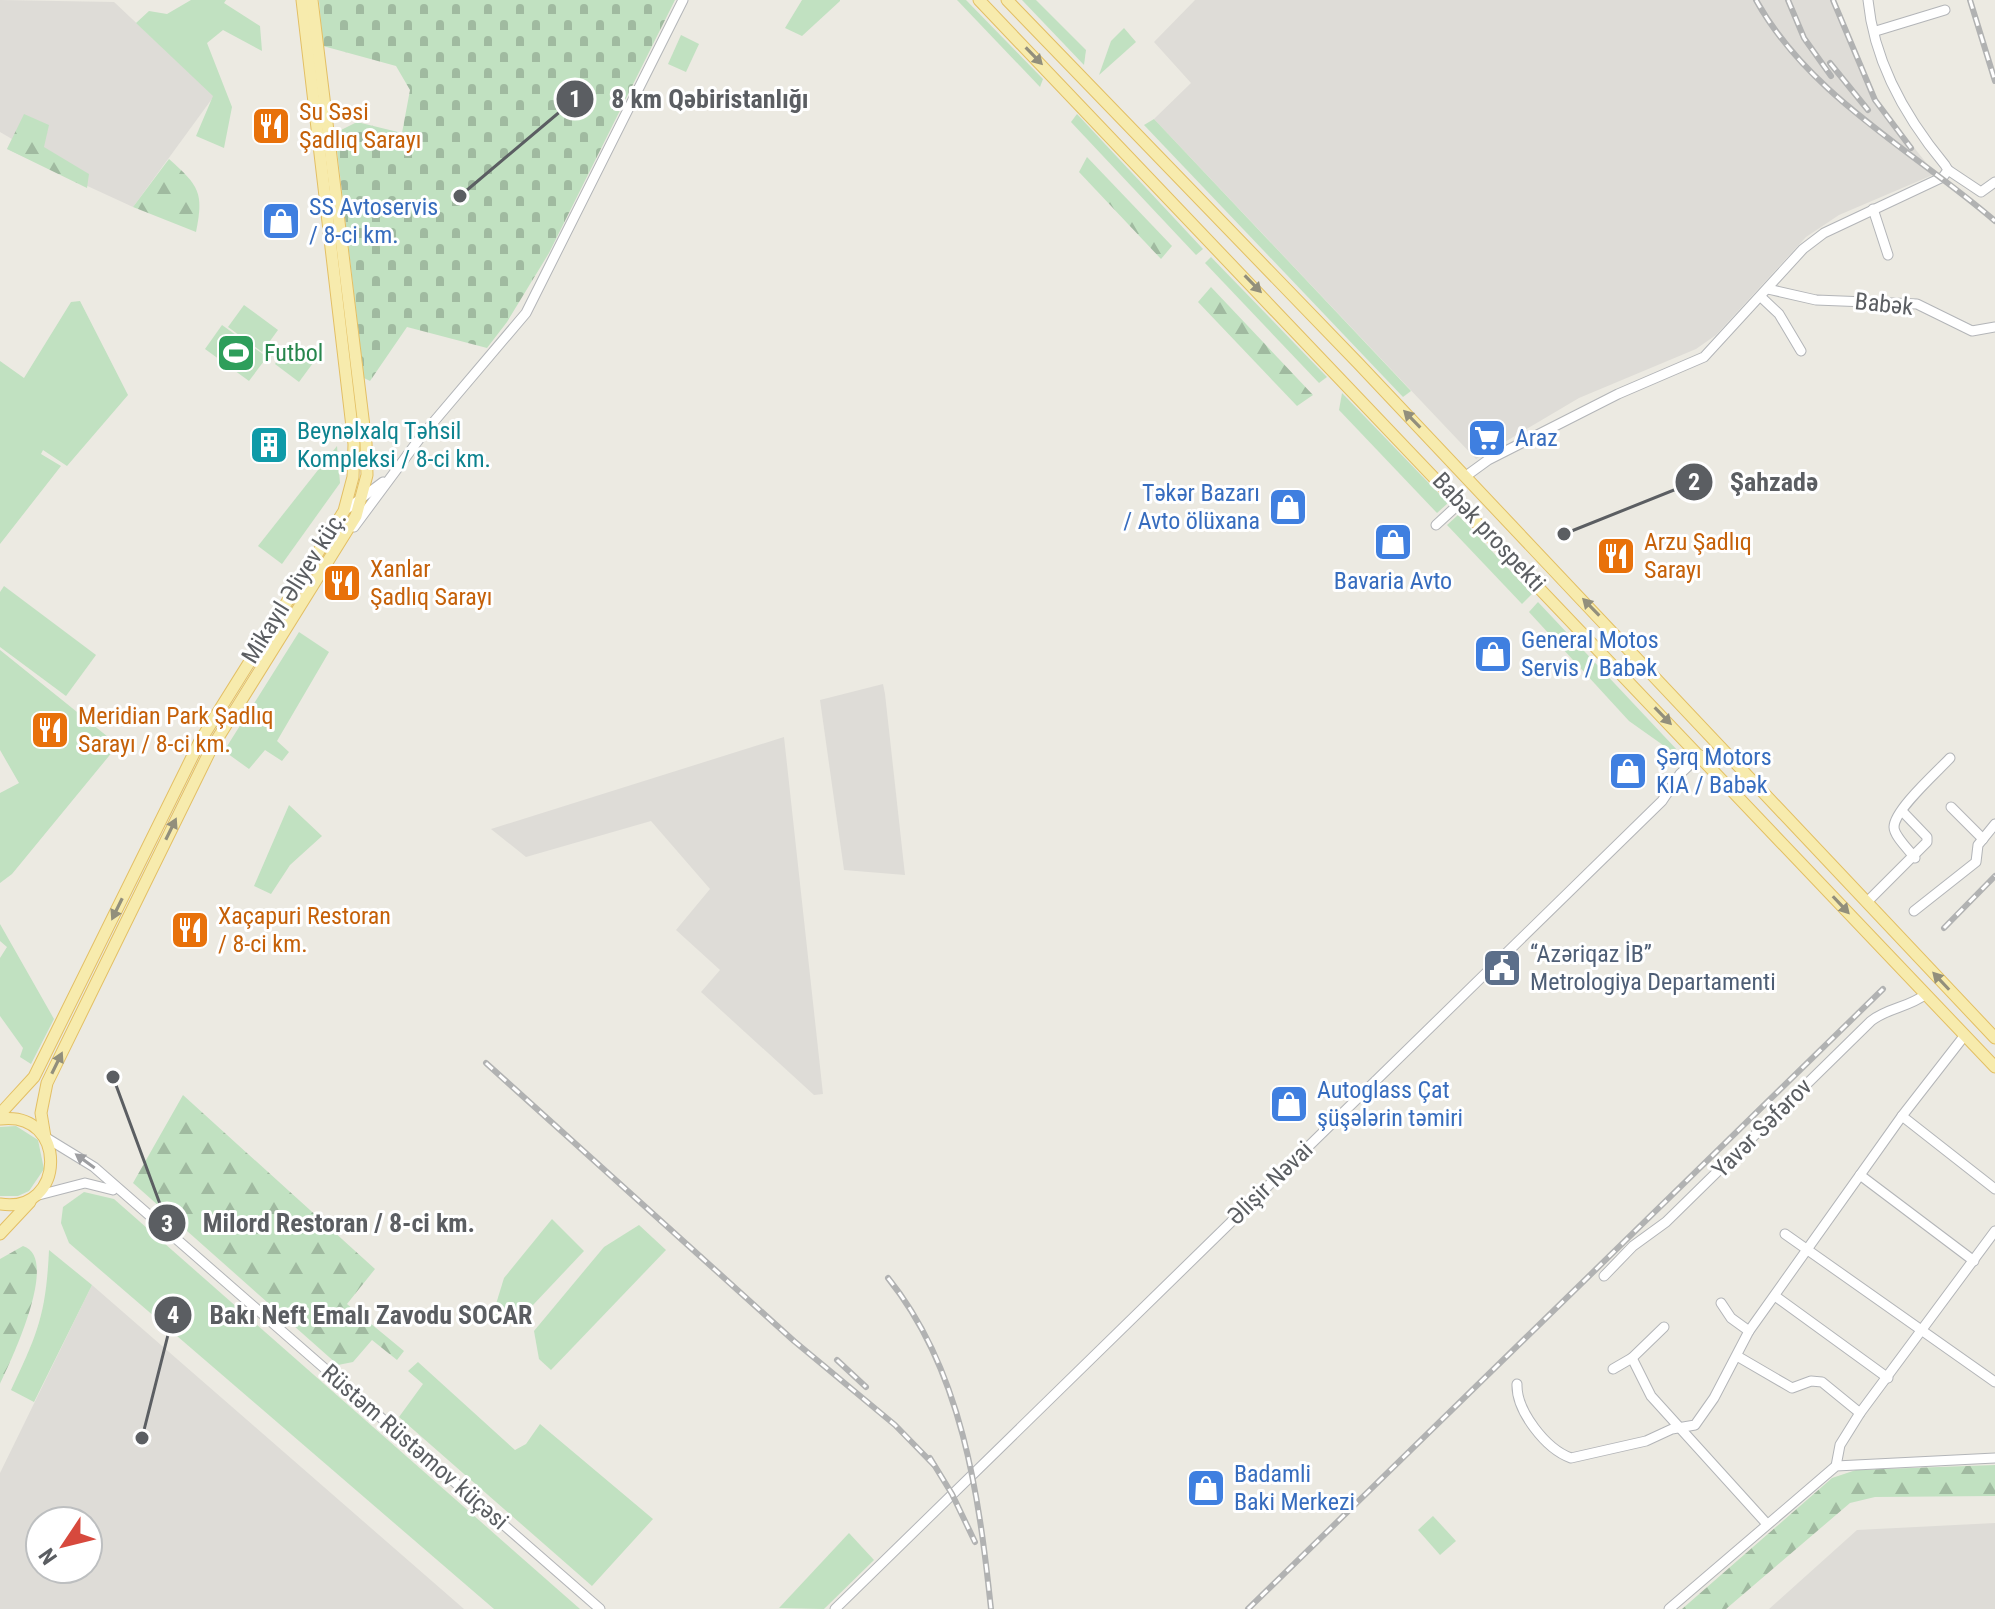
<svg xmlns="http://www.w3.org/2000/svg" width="1995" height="1609" viewBox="0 0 1995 1609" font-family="'Roboto Condensed',sans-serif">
  <defs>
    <pattern id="forest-firs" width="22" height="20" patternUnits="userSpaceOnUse" patternTransform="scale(2)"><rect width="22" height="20" fill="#c1e1c1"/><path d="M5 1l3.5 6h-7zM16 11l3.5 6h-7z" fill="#a0baa0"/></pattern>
    <pattern id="cemetery-stones" width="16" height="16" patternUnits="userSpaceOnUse" patternTransform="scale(2)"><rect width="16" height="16" fill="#c1e1c1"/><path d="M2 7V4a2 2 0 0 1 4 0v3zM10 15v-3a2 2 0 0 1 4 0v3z" fill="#a0baa0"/></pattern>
  </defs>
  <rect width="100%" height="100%" fill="#eceae2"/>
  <g fill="#dedcd7" fill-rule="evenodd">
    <path d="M0 0 114 2 214 96 133 207 7 149 12 139 0 132Z"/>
    <path d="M1195 0H1836L1878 102 1935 174 1839 215 1806 237 1716 335 1696 349 1579 398 1476 459 1154 119 1191 83 1154 42Z"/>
    <path d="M883 684 885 694 905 875 844 870 820 700Z"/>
    <path d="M784 737 823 1094 814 1095 701 992 720 970 676 930 710 889 651 821 526 857 491 829Z"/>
    <path d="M92 1285 464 1609H0V1473ZM40 1521H88V1569H40Z"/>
    <path d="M1995 1523V1609H1769L1857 1530Z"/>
  </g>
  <g fill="#c1e1c1">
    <path d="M191 0H226L224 3 260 26 262 51 223 30 207 43 232 107 224 148 196 136 213 96 136 23 149 11 167 14Z"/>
    <path d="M802 0H840V1L802 36 785 28Z"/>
    <path d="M957 0H966L1043 79 1040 87Z"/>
    <path d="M1022 0H1036L1086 50 1084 65Z"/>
    <path d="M1124 28 1136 42 1099 75 1111 41Z"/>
    <path d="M681 35 699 44 686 72 668 64Z"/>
    <path d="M1077 114 1203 249 1196 255 1071 122Z"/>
    <path d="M1154 119 1411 391 1403 397 1144 125Z"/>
    <path d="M1211 257 1327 377 1319 383 1205 263Z"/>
    <path d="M80 301 128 395 67 466 43 450 41 454 61 466 0 544V361L24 378 71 302Z"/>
    <path d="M244 305 278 330 262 352 228 327Z"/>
    <path d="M222 325 267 357 249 381 205 349Z"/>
    <path d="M288 345 313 363 299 382 275 364Z"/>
    <path d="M1342 393 1448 503 1437 513 1339 410Z"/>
    <path d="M337 446 340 483 282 564 258 546Z"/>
    <path d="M1458 515 1532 594 1522 604 1447 525Z"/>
    <path d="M4 586 96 655 66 696 0 647V592Z"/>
    <path d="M1538 602 1679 752 1677 755 1629 721 1529 612Z"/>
    <path d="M299 632 329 652 277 741 289 752 282 761 265 750 249 769 224 751Z"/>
    <path d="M0 650 118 745 12 874 0 883V793L19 783 0 750Z"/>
    <path d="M289 805 322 836 290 865 271 894 254 886Z"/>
    <path d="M0 924 54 1019 31 1064 20 1057 23 1048 0 1016V958L7 947 0 941Z"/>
    <path d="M16 1126 38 1140 44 1169 29 1191 18 1196H0V1127Z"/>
    <path d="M84 1192 114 1199 580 1609H494L69 1243 61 1223 63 1207Z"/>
    <path d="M552 1219 584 1251 516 1323 492 1317 504 1278Z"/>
    <path d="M639 1225 666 1250 551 1370 539 1359 534 1331 604 1247Z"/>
    <path d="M49 1250 92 1285 34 1402 11 1390C38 1333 46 1314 49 1250Z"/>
    <path d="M418 1362 515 1450 526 1444 540 1424 653 1519 592 1586 399 1417 423 1384 408 1371Z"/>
    <path d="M1433 1516 1456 1541 1440 1555 1418 1530Z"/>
    <path d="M849 1533 874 1560 824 1609 779 1608Z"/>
  </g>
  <g fill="url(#forest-firs)">
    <path d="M24 114 49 125 44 147 89 174 87 188 7 149Z"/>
    <path d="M1087 157 1172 246 1161 259 1079 172Z"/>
    <path d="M169 159C199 186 204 192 196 232L133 207Z"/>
    <path d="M1211 287 1313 395 1297 406 1198 302Z"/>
    <path d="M183 1095 375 1269 347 1304 404 1351 397 1360 372 1340 353 1362 338 1365 133 1183Z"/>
    <path d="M23 1246C61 1257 10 1363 0 1384V1259Z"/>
    <path d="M1995 1465V1496L1875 1497 1850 1503 1726 1609H1682L1832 1478 1856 1470Z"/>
  </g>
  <path fill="url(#cemetery-stones)" d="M319 0H675L549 253 507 322 487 348 407 327 370 381 364 378 335 133 357 122 402 133 410 90 396 66 323 46Z"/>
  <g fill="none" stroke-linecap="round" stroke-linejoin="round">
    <defs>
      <g id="minor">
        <path d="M1876 31 1945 10"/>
        <path d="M1948 170 1981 192 1995 182"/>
        <path d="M1873 209 1888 255"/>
        <path d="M1768 289 1816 300 1917 304 1972 331 1995 327"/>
        <path d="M1761 297 1779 314 1801 351"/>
        <path d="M1466 476 1488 460 1618 394 1704 357 1803 249 1824 233 1943 177 1948 170 1945 165C1906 118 1874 62 1868 0"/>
        <path d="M344 511 383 482"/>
        <path d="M1436 525 1461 502"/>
        <path d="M354 527 420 438 526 313 683 0"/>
        <path d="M1951 807 1983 839"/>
        <path d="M1915 858C1909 850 1894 836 1894 827 1894 810 1938 771 1950 758"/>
        <path d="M1867 902 1927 842V837L1902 811"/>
        <path d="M1914 911 1976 862 1978 845 1995 824"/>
        <path d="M1902 1116 1995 1189"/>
        <path d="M45 1137 94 1167 600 1609"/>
        <path d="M1860 1175 1974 1261"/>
        <path d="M35 1196 85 1183 113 1190"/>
        <path d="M1785 1234 1995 1382"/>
        <path d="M1604 1276 1633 1246 1666 1222 1871 1021C1889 1007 1908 1008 1926 994"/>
        <path d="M1775 1296 1888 1378"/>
        <path d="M1721 1303 1731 1318 1749 1331"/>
        <path d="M1737 1356 1792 1388 1811 1381 1822 1382 1860 1413"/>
        <path d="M1632 1358 1651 1396 1767 1524"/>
        <path d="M1613 1369 1632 1358 1664 1327"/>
        <path d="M1517 1384C1516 1411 1546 1449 1571 1458L1646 1441 1672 1429 1695 1425 1714 1398 1749 1331 1902 1116 1965 1035"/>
        <path d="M1836 1466 1840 1445 1860 1413 1995 1231"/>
        <path d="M835 1609 1662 801 1680 774 1700 755"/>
        <path d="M1669 1609 1836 1466 1995 1458"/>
      </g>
      <g id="major">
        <path d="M979 0 1995 1067"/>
        <path d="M1007 0 1358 363 1995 1038"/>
        <path d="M0 1114 34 1077 200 741 344 511 353 477 354 444 302 0"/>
        <path d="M0 1119C69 1110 66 1215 0 1204"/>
        <path d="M45 1137 41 1113 47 1083 211 749 356 516 367 475 366 443 312 0"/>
        <path d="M0 1234 30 1202"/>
      </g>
    </defs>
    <use href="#minor" stroke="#b3b5b8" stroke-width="11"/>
    <use href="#major" stroke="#e3bf64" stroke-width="13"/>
    <use href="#minor" stroke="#fff" stroke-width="9"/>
    <use href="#major" stroke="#f7ebad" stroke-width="11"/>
    <defs>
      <g id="rail">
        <path d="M1756 0C1809 96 1914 151 1995 221"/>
        <path d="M1788 0 1804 38 1831 76"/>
        <path d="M1833 0 1875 100 1911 148"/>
        <path d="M1970 0 1995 81"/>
        <path d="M1830 63 1868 110"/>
        <path d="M1944 928 1995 876"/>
        <path d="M486 1063 794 1341 895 1425 934 1465"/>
        <path d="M888 1278C962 1370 979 1495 991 1609"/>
        <path d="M837 1360 866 1387"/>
        <path d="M930 1458 952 1494 975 1542"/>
        <path d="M1248 1609 1883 989"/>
      </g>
    </defs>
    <use href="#rail" stroke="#b1b2b2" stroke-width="6"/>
    <use href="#rail" stroke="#fff" stroke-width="3" stroke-dasharray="9" stroke-linecap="butt"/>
  </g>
  <defs><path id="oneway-solid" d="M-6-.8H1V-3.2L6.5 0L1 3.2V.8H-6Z" transform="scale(2)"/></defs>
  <g fill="#928f7c">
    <use href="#oneway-solid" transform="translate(1034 56) rotate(46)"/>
    <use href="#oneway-solid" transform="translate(1253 284) rotate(46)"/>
    <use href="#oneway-solid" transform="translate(1412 419) rotate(-134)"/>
    <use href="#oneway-solid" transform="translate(1591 607) rotate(-134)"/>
    <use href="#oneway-solid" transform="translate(1663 716) rotate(46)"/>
    <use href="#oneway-solid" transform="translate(171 829) rotate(-64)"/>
    <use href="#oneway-solid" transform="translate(1841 905) rotate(47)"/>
    <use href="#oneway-solid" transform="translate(117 909) rotate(116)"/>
    <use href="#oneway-solid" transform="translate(1941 981) rotate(-133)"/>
    <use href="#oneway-solid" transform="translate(57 1063) rotate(-64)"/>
  </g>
  <use fill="#9d9ea1" href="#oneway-solid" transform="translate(85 1161) rotate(-144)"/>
  <defs>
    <symbol id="restaurant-square" viewBox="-11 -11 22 22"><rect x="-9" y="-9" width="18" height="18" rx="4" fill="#e8710a" stroke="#fff"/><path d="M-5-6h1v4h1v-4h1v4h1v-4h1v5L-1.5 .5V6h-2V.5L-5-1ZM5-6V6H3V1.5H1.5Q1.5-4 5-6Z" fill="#fff"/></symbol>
    <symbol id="shop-square" viewBox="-11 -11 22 22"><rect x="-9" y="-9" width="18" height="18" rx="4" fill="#3f7fe0" stroke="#fff"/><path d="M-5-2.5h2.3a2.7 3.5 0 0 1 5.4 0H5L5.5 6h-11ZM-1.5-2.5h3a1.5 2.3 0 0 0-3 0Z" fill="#fff"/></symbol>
    <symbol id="stadium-square" viewBox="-11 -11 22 22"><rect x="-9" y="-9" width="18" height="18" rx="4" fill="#2e9e5b" stroke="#fff"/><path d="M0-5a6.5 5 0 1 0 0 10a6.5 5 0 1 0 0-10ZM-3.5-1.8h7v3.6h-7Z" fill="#fff"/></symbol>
    <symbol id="supermarket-square" viewBox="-11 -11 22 22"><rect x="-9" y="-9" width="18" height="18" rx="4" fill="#3f7fe0" stroke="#fff"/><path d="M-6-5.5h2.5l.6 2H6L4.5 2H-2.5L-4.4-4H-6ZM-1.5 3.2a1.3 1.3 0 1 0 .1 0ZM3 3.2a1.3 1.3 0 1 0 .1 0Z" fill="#fff"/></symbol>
    <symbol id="building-square" viewBox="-11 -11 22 22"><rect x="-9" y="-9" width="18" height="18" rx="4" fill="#0f9aa8" stroke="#fff"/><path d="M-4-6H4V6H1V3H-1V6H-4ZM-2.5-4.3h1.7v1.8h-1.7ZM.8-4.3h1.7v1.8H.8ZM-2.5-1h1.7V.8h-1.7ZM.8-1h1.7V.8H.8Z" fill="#fff"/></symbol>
    <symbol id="civic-square" viewBox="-11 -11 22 22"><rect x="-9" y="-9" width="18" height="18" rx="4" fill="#5c6f8a" stroke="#fff"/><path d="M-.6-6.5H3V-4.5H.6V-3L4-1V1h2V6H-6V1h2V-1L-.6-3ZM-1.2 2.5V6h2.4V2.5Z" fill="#fff"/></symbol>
  </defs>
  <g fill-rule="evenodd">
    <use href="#restaurant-square" x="249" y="104" width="44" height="44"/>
    <use href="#shop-square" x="259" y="199" width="44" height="44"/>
    <use href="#stadium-square" x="214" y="331" width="44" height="44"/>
    <use href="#supermarket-square" x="1465" y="416" width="44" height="44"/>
    <use href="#building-square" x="247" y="423" width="44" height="44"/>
    <use href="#shop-square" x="1266" y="485" width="44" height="44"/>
    <use href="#shop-square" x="1371" y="520" width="44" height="44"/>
    <use href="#restaurant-square" x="1594" y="534" width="44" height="44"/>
    <use href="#restaurant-square" x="320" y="561" width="44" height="44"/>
    <use href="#shop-square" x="1471" y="632" width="44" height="44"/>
    <use href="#restaurant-square" x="28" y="708" width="44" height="44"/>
    <use href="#shop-square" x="1606" y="749" width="44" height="44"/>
    <use href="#restaurant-square" x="168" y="908" width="44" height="44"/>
    <use href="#civic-square" x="1480" y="946" width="44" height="44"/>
    <use href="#shop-square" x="1267" y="1082" width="44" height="44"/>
    <use href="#shop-square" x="1184" y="1466" width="44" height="44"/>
  </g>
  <g text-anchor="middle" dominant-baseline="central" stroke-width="6" stroke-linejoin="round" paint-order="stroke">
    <g font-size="24" fill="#c56008" stroke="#fff" text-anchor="start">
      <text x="299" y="112">Su Səsi<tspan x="299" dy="28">Şadlıq Sarayı</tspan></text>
      <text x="1644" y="542">Arzu Şadlıq<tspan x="1644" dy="28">Sarayı</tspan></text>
      <text x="370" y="569">Xanlar<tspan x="370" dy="28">Şadlıq Sarayı</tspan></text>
      <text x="78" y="716">Meridian Park Şadlıq<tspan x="78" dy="28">Sarayı / 8-ci km.</tspan></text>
      <text x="218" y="916">Xaçapuri Restoran<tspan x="218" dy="28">/ 8-ci km.</tspan></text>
    </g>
    <g font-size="24" fill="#366cbe" stroke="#fff" text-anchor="start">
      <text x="309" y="207">SS Avtoservis<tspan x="309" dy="28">/ 8-ci km.</tspan></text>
      <text x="1515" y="438">Araz</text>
      <text x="1260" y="493" text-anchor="end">Təkər Bazarı<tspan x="1260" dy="28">/ Avto ölüxana</tspan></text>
      <text x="1393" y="581" text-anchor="middle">Bavaria Avto</text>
      <text x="1521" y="640">General Motos<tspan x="1521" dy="28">Servis / Babək</tspan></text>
      <text x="1656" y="757">Şərq Motors<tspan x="1656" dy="28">KIA / Babək</tspan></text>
      <text x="1317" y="1090">Autoglass Çat<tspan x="1317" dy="28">şüşələrin təmiri</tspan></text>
      <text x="1234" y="1474">Badamli<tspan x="1234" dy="28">Baki Merkezi</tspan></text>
    </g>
    <g font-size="24" fill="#5b5e62" stroke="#fff">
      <text transform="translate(1884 304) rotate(6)">Babək</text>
      <text transform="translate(1489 532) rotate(47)">Babək prospekti</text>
      <text transform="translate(294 587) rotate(-58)">Mikayıl Əliyev küç.</text>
      <text transform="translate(1762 1128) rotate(-45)">Yavər Səfərov</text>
      <text transform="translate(1270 1183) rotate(-44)">Əlişir Nəvai</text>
      <text transform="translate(415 1447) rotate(41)">Rüstəm Rüstəmov küçəsi</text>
    </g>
    <g font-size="24" fill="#27864d" stroke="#fff" text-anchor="start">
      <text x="264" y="353">Futbol</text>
    </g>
    <g font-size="24" fill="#0d838f" stroke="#fff" text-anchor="start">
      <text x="297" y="431">Beynəlxalq Təhsil<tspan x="297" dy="28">Kompleksi / 8-ci km.</tspan></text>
    </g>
    <g font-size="24" fill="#4e5e75" stroke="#fff" text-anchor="start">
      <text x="1530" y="954">“Azəriqaz İB”<tspan x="1530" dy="28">Metrologiya Departamenti</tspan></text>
    </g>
  </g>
  <path fill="none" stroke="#5b5e62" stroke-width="3" d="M460 196L575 99M1564 534L1694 482M113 1077L167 1223M142 1438L173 1315"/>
  <g fill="#5b5e62" stroke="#fff" stroke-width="3">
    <circle cx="460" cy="196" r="8"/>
    <circle cx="1564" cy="534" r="8"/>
    <circle cx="113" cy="1077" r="8"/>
    <circle cx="142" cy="1438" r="8"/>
    <circle cx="575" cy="99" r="20"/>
    <circle cx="1694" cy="482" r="20"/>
    <circle cx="167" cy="1223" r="20"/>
    <circle cx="173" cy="1315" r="20"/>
  </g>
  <g font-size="24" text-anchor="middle" font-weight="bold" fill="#fff">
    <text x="575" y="107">1</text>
    <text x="1694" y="490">2</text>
    <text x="167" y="1232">3</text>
    <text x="173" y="1323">4</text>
  </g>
  <g font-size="26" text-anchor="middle" font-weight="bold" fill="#5b5e62" stroke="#fff" stroke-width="6" stroke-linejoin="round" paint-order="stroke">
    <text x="710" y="108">8 km Qəbiristanlığı</text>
    <text x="1774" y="491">Şahzadə</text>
    <text x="339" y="1232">Milord Restoran / 8-ci km.</text>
    <text x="371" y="1324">Bakı Neft Emalı Zavodu SOCAR</text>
  </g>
  <g transform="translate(64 1545) rotate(235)"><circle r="38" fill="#ffffff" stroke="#bdbfc0" stroke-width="2"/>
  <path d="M0-6L14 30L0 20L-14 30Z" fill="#d7493d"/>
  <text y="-12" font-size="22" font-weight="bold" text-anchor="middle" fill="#5b5e62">N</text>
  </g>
</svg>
